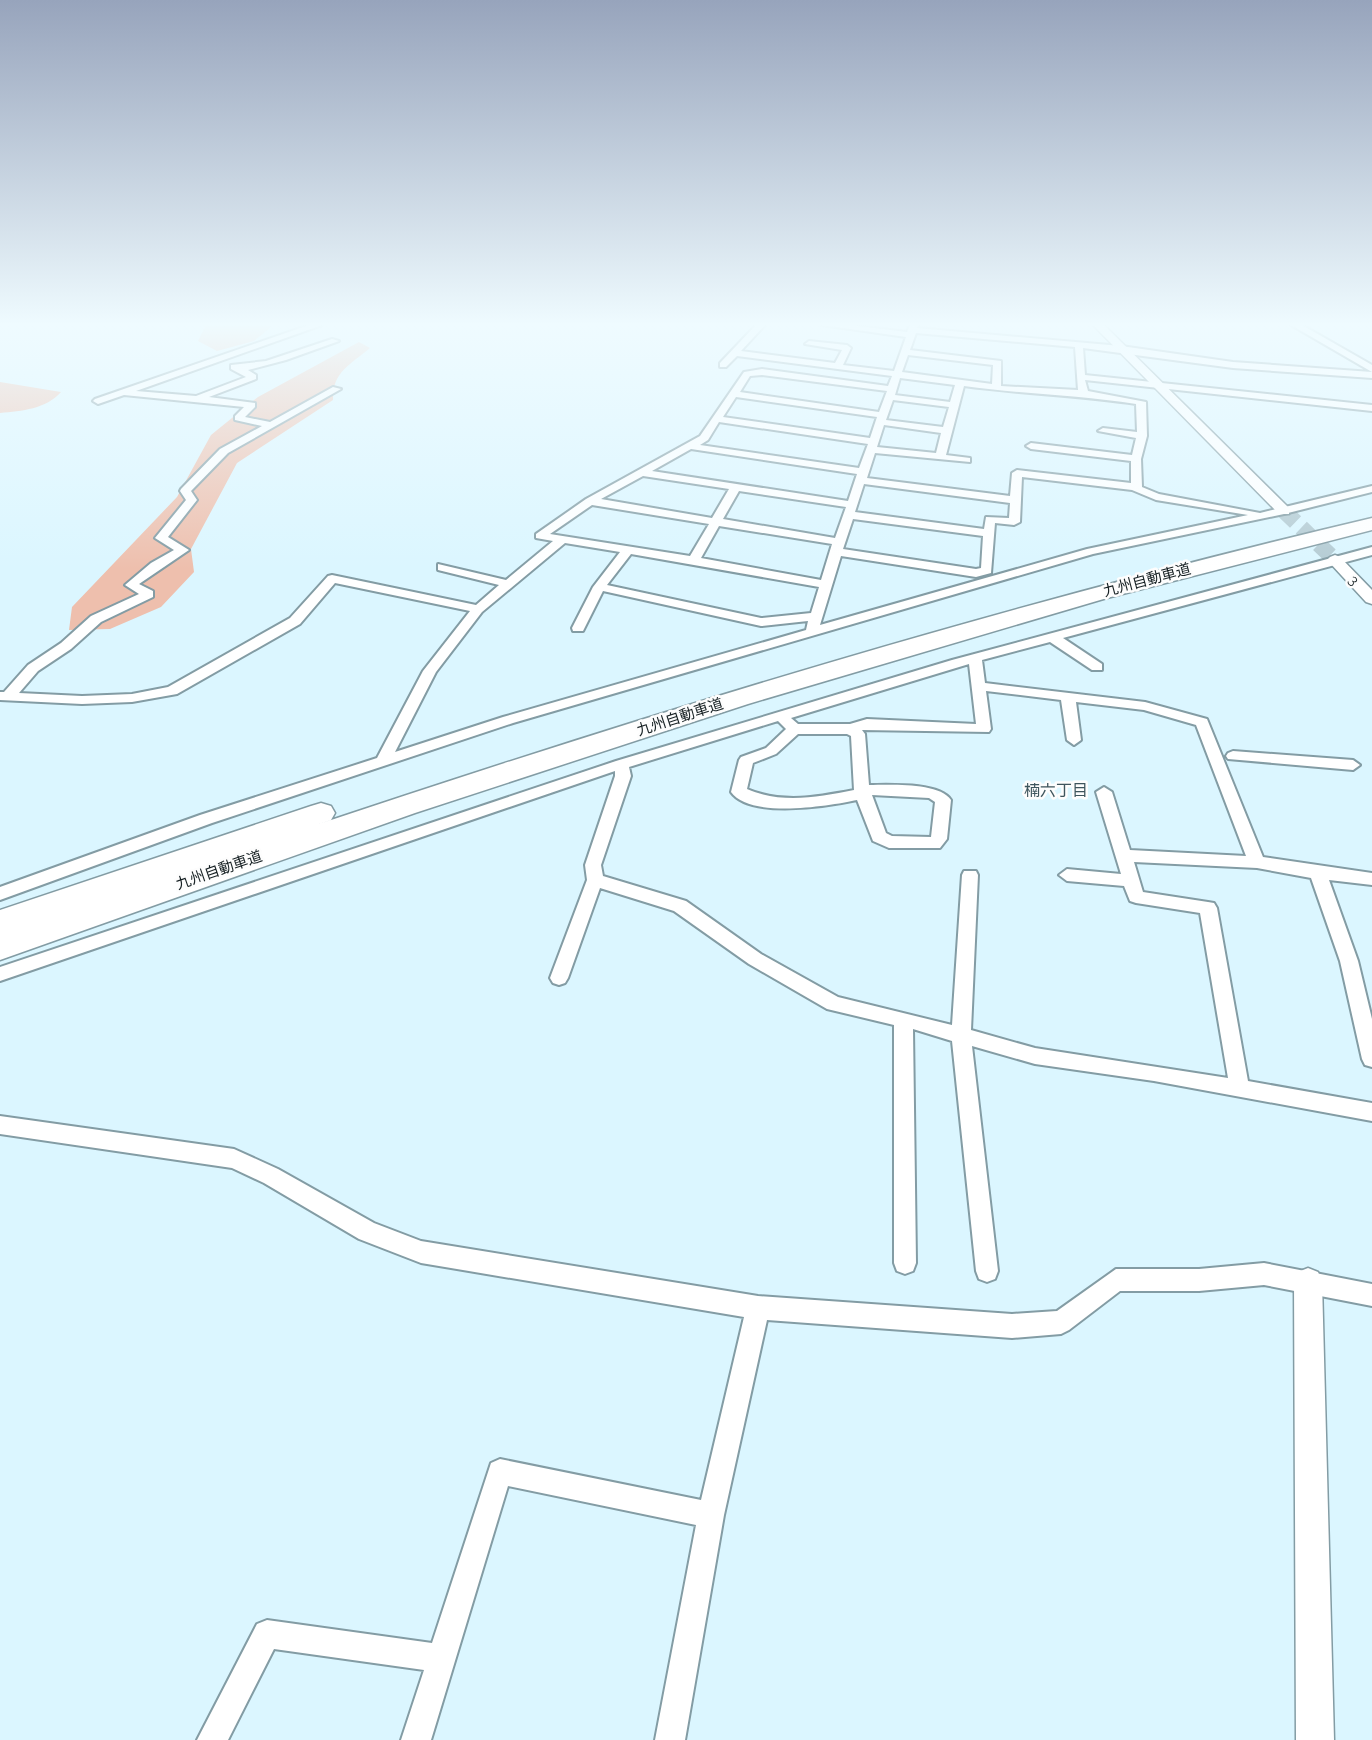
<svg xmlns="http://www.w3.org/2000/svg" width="1372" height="1740" viewBox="0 0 1372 1740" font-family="Raleway,'Noto Sans JP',sans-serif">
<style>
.green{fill:#eebfad}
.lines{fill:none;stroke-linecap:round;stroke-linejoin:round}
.tertiary-tunnel{stroke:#b4cbd3;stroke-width:16;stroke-dasharray:16 8;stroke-linecap:butt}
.minor-casing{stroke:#839ca4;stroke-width:4}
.tertiary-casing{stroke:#839ca4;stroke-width:3}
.motorway-casing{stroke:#839ca4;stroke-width:3}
.minor{fill:#fff;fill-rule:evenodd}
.tertiary{fill:#fff;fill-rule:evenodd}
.motorway{fill:#fff;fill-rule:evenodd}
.labels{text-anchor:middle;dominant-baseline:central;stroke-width:5;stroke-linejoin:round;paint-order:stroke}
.far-street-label{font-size:14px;fill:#162023;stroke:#fdfdfd}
.street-label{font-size:15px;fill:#162023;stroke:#fdfdfd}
.neighbourhood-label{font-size:16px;fill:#3e555d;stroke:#fdfdfd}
</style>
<rect width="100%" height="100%" fill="#dbf6ff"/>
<path class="green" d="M 201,325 L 269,325 L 271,327 L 254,341 L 217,351 L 198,341 L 205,327 Z
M 359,342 L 370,348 C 350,365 332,372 333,400 L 237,463 L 191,549 L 194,572 L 161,607 L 110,629 L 69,630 L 72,607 L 177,497 L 211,435 L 258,397 Z
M 0,382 L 61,392 C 46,409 22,411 0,413 Z"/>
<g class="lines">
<path class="tertiary-tunnel" d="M 1284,511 L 1335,560"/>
<g class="minor-casing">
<path id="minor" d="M 309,325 L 322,325 L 136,391 L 196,396 L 246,377 L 231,369 L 231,365 L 266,361 L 332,339 L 339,341 L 286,360 L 248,370 L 256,375 L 256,379 L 209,397 L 255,403 L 255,407 L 245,417 L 270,422 L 333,387 L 341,389 L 228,453 L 191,491 L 197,500 L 168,537 L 189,550 L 139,584 L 153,591 L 153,597 L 101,622 L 71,649 L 38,671 L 19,693 L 82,696 L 132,694 L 168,687 L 290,618 L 328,576 L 332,575 L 476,605 L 499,585 L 438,570 L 438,564 L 506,580 L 553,541 L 536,538 L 536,534 L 586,499 L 700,436 L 744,372 L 762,369 L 888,386 L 892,376 L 737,356 L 726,367 L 720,367 L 720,363 L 756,325 L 765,325 L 741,351 L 835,363 L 842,350 L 805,344 L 809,341 L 847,345 L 851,348 L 843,365 L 894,371 L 906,337 L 822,325 L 850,325 L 907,332 L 910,325 L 918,325 L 917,328 L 1121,346 L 1233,362 L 1372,372 L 1372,378 L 1233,368 L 1083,348 L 1085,375 L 1372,405 L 1372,411 L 1085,380 L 1088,391 L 1146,402 L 1147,436 L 1141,459 L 1142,487 L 1159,494 L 1260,513 L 1372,486 L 1372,492 L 1284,514 L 1093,554 L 513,723 L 212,823 L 0,900 L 0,887 L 200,815 L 377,758 L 423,671 L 470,611 L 335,583 L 300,624 L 177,694 L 132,702 L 82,704 L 0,700 L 0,692 L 4,692 L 28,665 L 61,643 L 91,616 L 139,594 L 125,585 L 151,563 L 174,550 L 155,538 L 186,500 L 180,491 L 181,489 L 220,449 L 262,426 L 235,420 L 235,416 L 244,407 L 124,395 L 98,404 L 93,401 L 95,399 ZM 916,333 L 1075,347 L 1078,390 L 1001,386 L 1001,361 L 910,350 ZM 908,355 L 993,365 L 992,384 L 902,372 ZM 762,375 L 887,391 L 879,412 L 740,392 L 750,376 ZM 900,378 L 955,385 L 950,402 L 895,395 ZM 964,386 C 1021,394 1079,395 1136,404 L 1137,432 L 1103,428 L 1098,431 L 1136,438 L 1132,455 L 1031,443 L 1026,446 L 1031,449 L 1131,461 L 1131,483 L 1017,470 L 1012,473 L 1010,496 L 867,478 L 875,453 L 970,462 L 970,458 L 946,455 ZM 736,397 L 877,417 L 870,438 L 723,417 ZM 893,400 L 949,407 L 943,427 L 886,420 ZM 719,422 L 868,444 L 859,468 L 700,445 L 708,440 ZM 884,425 L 941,433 L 936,453 L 877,447 ZM 691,449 L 857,474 L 848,501 L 652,471 ZM 643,476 L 729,489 L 712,518 L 601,499 ZM 1022,477 L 1132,490 L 1156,500 L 1248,515 L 1087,549 L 820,625 L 841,556 L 976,577 L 991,573 L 995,523 L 1014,525 L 1020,522 ZM 864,484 L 1010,503 L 1009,518 L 986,517 L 984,529 L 855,512 ZM 739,491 L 846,507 L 835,538 L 723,519 ZM 592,505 L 709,524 L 690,556 L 550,534 ZM 853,519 L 983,536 L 981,568 L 976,569 L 843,549 ZM 719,526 L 832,544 L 821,580 L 701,558 ZM 565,543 L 620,552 L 593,587 L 572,628 L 573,631 L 583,631 L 603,591 L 761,626 L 808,621 L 806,630 L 503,717 L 395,752 L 436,672 L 482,612 ZM 631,554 L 819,587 L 811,613 L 761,618 L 607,585 Z
M 1291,325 L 1302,325 L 1372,365 L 1372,372 Z
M 1372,547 L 1372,555 L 1063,638 L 1102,664 L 1102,670 L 1092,670 L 1050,642 L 982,660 L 985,683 L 1145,702 L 1207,719 L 1263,857 L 1372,873 L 1372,885 L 1329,880 L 1358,961 L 1372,1019 L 1372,1067 L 1365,1065 L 1362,1059 L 1340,961 L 1311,878 L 1257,868 L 1134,862 L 1143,892 L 1208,902 L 1214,903 L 1217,908 L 1248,1081 L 1372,1103 L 1372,1121 L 1154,1081 L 1035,1064 L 972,1046 L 998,1271 L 995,1279 L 987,1282 L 979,1279 L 976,1271 L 952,1041 L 913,1029 L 916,1263 L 913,1271 L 905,1274 L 897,1271 L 894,1263 L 894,1025 L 827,1009 L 749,964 L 674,911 L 600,888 L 568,978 L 565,983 L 559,985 L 553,983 L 550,978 L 587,880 L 585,865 L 615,776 L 615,771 L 0,981 L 0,967 L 616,761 L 952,660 ZM 969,664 L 976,724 L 867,719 L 850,724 L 798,724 L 791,718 ZM 986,691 L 1061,700 L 1067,740 L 1074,745 L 1081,740 L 1076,702 L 1144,710 L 1196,725 L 1246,856 L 1130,850 L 1112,792 L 1104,787 L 1096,792 L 1121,874 L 1067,869 L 1059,875 L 1067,881 L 1124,886 L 1130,901 L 1136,903 L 1200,913 L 1228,1078 L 1035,1048 L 971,1030 L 978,875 L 976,871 L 964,871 L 962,875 L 952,1025 L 838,997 L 761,954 L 686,901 L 603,876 L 601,865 L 631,776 L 629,767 L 778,721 L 786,729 L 766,748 L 741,757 L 739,760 L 731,792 C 750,819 829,806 857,800 L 873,841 L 889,848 L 940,848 L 947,839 L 951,800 C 939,782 889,785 869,785 L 865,734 L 862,730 L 989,732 L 991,729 ZM 798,734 L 847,734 L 851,736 L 854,790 C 818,797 782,804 747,789 L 753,763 L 776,754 ZM 872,795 L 929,798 L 935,802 L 931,837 L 892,836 L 886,833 Z
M 1233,751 L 1353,760 L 1360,765 L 1353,770 L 1228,759 L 1226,756 L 1228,753 Z
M 0,1116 L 234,1149 L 278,1169 L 374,1223 L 421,1241 L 758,1296 L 1012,1314 L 1057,1311 L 1116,1269 L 1199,1269 L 1264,1263 L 1372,1284 L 1372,1306 L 1264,1285 L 1199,1291 L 1120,1291 L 1069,1330 L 1061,1334 L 1012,1338 L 767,1320 L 724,1515 L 685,1740 L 655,1740 L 696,1525 L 508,1486 L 431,1740 L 401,1740 L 424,1670 L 274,1649 L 228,1740 L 197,1740 L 257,1624 L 267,1620 L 432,1643 L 491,1463 L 500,1459 L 701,1500 L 744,1317 L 421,1263 L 359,1239 L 264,1183 L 232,1168 L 0,1134 Z"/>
</g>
<g class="tertiary-casing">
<path id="tertiary" d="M 1093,325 L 1104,325 L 1289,508 L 1289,514 L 1279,514 Z
M 1335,555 L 1340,557 L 1372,590 L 1372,604 L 1366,602 L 1330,563 L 1327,560 L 1330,557 Z
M 1308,1268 L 1318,1272 L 1322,1282 L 1334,1740 L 1296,1740 L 1294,1282 L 1298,1272 Z"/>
</g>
<g class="motorway-casing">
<path id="motorway" d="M 1372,518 L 1372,530 L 1107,598 L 748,704 L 415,813 L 0,960 L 0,934 L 2,933 L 0,934 L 0,910 L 311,806 L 321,803 L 331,806 L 335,813 L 331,820 L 304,829 C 656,711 1011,603 1372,518 Z"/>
</g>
<use href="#minor" class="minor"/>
<use href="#tertiary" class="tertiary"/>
<use href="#motorway" class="motorway"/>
</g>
<linearGradient id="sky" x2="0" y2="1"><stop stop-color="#97a4bc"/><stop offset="0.57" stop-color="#effbff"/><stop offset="1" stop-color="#effbff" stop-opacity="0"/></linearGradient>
<rect width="1372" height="569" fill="url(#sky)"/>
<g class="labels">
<g class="far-street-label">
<text transform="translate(1354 580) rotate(46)">3</text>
</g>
<g class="street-label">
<text transform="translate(1147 580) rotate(-15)">九州自動車道</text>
<text transform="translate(680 717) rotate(-18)">九州自動車道</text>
<text transform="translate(219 870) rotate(-19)">九州自動車道</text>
</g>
<g class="neighbourhood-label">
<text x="1056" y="790">楠六丁目</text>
</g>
</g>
</svg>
